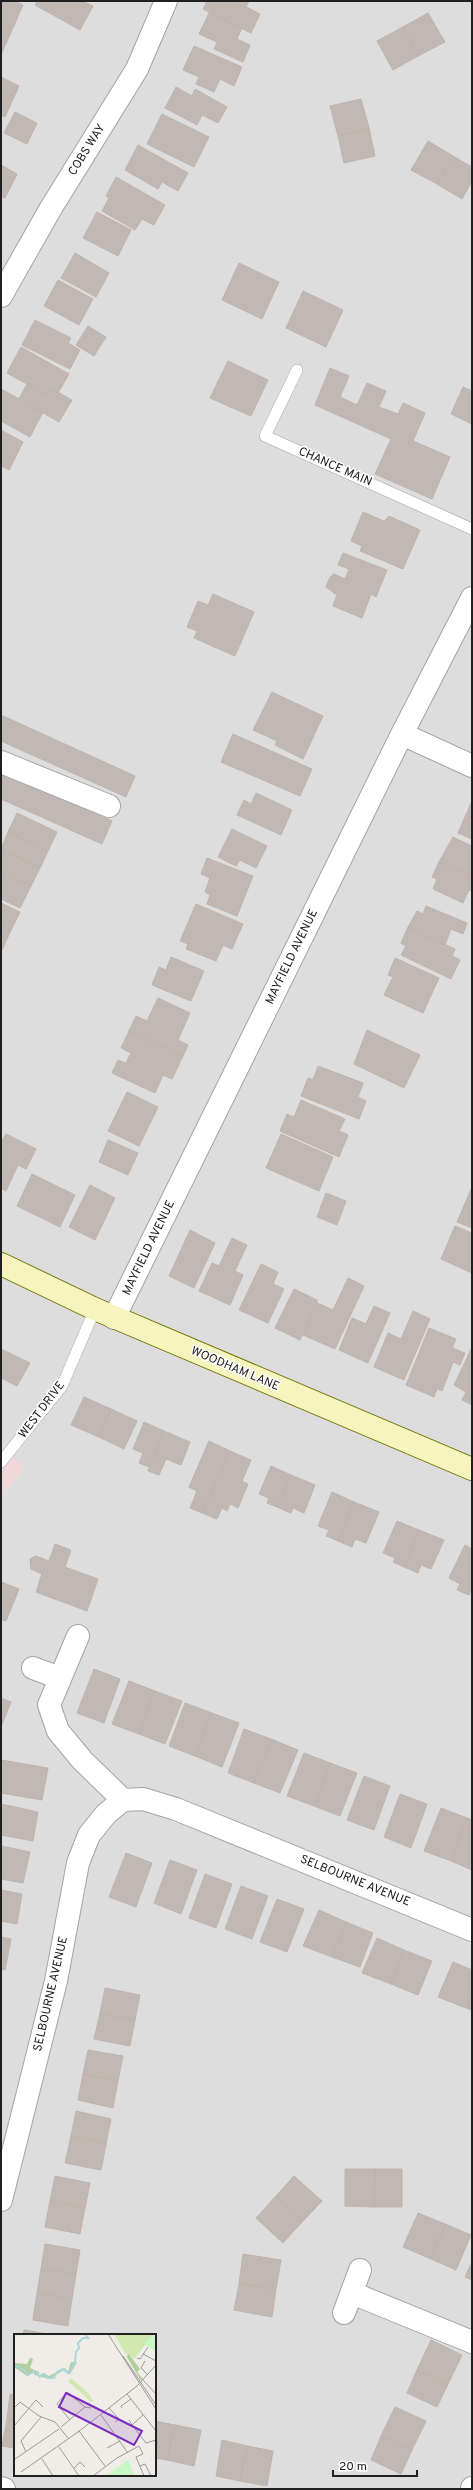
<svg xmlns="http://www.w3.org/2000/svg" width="473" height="2490" viewBox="0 0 473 2490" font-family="Overpass,sans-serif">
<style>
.residential{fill:#dedddd;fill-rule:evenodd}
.commercial{fill:#f0d8d9}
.building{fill:#c1b8b4;stroke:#c1b2aa}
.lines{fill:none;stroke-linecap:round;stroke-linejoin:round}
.service-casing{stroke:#a4a4a4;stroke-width:12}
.minor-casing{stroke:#a4a4a4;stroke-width:24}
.secondary-casing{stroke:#74750a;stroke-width:24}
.service{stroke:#fff;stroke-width:11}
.minor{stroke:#fff;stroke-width:22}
.secondary{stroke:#f7f4be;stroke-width:22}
.labels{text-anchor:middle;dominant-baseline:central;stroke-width:3;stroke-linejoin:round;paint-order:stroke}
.street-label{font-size:12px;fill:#202020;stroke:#fff}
.inset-river{fill:none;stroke:#aad6dc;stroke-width:2}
.inset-road{fill:none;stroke:#9d9a97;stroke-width:1}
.view{fill:#7b2cbf;fill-opacity:0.15;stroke:#7b2cbf;stroke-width:2}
.inset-edge{fill:none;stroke:#202020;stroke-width:2}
</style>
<rect width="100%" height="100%" fill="#f0ece7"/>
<path class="residential" d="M 1,1 L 472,1 L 472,2489 L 1,2489 L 1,1495 L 24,1470 L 1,1443 ZM 15,2335 L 155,2335 L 155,2475 L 15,2475 Z"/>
<path class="commercial" d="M 1,1443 L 24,1470 L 1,1495 Z"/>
<path class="building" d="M 1,1 L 14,1 L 23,5 L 1,55 Z
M 37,1 L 82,1 L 93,6 L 80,30 L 35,5 Z
M 207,1 L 249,1 L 246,7 L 260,14 L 251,33 L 203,9 Z
M 209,13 L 242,28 L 237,39 L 250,45 L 243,62 L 214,49 L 217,42 L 199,34 Z
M 428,13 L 445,42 L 418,56 L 403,27 Z
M 403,27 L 418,56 L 393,70 L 377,41 Z
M 194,46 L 242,67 L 234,86 L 220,79 L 214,92 L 196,84 L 199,77 L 183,70 Z
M 1,77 L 19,86 L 5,117 L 1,115 Z
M 176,87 L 192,96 L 195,89 L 227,107 L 218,123 L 202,115 L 197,125 L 165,108 Z
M 361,99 L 369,128 L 338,136 L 330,106 Z
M 15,112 L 37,123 L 27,144 L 4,133 Z
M 162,114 L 209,137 L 194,167 L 147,144 Z
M 369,128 L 375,156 L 344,163 L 338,136 Z
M 428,141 L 453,156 L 437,184 L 411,170 Z
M 138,145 L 188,173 L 178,191 L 162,182 L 158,189 L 125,170 Z
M 453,156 L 472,167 L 472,181 L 462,199 L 437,184 Z
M 1,165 L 17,174 L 5,198 L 1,196 Z
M 116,177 L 165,205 L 154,225 L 142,219 L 135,230 L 102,211 L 109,198 L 106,196 Z
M 97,212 L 131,230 L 118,256 L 83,238 Z
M 75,253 L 109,273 L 96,297 L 61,278 Z
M 239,263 L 279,282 L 262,319 L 222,300 Z
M 58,280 L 93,299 L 79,325 L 44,306 Z
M 303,291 L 343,310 L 326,347 L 286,328 Z
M 35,320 L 71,338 L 68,343 L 80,350 L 70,369 L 22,345 Z
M 88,326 L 106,337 L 94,356 L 76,345 Z
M 21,347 L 69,374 L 58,393 L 50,388 L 47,395 L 7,373 Z
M 228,361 L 268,380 L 251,416 L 210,398 Z
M 330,368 L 349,376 L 340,397 L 357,405 L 367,383 L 386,391 L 379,407 L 398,414 L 403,403 L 425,413 L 413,441 L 450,457 L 432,499 L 375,474 L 391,439 L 315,405 Z
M 27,384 L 47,395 L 50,388 L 72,400 L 59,422 L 19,399 Z
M 463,387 L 472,391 L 472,424 L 451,414 Z
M 1,389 L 43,412 L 30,437 L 1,421 Z
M 1,430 L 23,442 L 9,470 L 1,466 Z
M 363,512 L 384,521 L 389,516 L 420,530 L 403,569 L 360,551 L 362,546 L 351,541 Z
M 343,553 L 387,570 L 376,597 L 371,594 L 362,618 L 333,606 L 337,595 L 326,587 L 330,577 L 334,574 L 345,579 L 349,569 L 338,565 Z
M 213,594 L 254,612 L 235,656 L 194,638 L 197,631 L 187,627 L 198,601 L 208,605 Z
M 272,692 L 323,716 L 303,759 L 275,745 L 277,741 L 253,730 Z
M 1,715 L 135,776 L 126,797 L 1,741 Z
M 233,734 L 312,769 L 300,796 L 221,762 Z
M 2,773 L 112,821 L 102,844 L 1,799 Z
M 256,793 L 292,810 L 281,835 L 237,815 L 244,800 L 251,804 Z
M 472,801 L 472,839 L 458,833 Z
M 17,813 L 57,832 L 48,851 L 8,832 Z
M 232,829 L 267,846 L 256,868 L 240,860 L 236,866 L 218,857 Z
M 8,832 L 48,851 L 40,868 L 1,849 Z
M 453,837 L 472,846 L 472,877 L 439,862 Z
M 1,849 L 40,868 L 31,886 L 1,872 Z
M 207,858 L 253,876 L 237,916 L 207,904 L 210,895 L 205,892 L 210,878 L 201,874 Z
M 439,862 L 472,877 L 472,891 L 469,890 L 463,903 L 433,889 L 437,879 L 432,877 Z
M 1,872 L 31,886 L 20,908 L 1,899 Z
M 1,903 L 20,912 L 11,930 L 1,926 Z
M 196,904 L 243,924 L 232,949 L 223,945 L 216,961 L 186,949 L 188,944 L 180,941 Z
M 426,906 L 467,923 L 463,934 L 451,929 L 445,945 L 408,927 L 417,911 L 423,914 Z
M 1,926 L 11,930 L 2,950 L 1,950 Z
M 408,927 L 455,949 L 452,956 L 460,960 L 451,979 L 401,955 L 406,946 L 401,943 Z
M 171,957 L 204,971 L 191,1001 L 152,985 L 159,967 L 166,970 Z
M 395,958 L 439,978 L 423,1013 L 384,995 L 393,977 L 388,975 Z
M 158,998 L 190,1013 L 178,1040 L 188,1045 L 183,1056 L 129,1031 L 136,1016 L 147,1021 Z
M 367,1030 L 420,1055 L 404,1088 L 354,1064 Z
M 129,1031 L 183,1056 L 172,1079 L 163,1075 L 155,1093 L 112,1073 L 118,1060 L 126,1063 L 131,1053 L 121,1048 Z
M 318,1066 L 363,1083 L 358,1097 L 366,1101 L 359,1119 L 301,1096 L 308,1078 L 313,1080 Z
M 127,1092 L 158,1107 L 139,1146 L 108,1131 Z
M 301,1100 L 345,1119 L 339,1131 L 348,1135 L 339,1157 L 280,1131 L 287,1114 L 294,1117 Z
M 6,1134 L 36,1149 L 26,1169 L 18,1165 L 6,1191 L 1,1188 L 1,1143 Z
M 281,1134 L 333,1157 L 319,1191 L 266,1168 Z
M 108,1140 L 138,1153 L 128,1175 L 99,1162 Z
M 32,1174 L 75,1195 L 60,1227 L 17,1206 Z
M 90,1185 L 115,1198 L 95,1240 L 69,1227 Z
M 472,1187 L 472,1228 L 457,1222 Z
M 326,1193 L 346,1201 L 337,1225 L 317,1217 Z
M 455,1226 L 472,1233 L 472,1273 L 441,1259 Z
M 190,1230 L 215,1243 L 194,1288 L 169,1276 Z
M 232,1238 L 247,1245 L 235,1271 L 243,1275 L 230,1305 L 199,1291 L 212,1263 L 219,1266 Z
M 261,1264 L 278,1272 L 273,1284 L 284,1289 L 268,1323 L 239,1310 Z
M 348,1278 L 364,1286 L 335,1349 L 303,1335 L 317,1303 L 333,1310 Z
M 294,1289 L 317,1300 L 317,1303 L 300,1340 L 275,1328 Z
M 374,1306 L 390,1313 L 368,1363 L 339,1350 L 352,1318 L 366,1324 Z
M 413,1311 L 430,1319 L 404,1380 L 374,1367 L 388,1333 L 401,1339 Z
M 429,1328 L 456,1339 L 452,1348 L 465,1353 L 460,1365 L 453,1362 L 442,1391 L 437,1389 L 434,1397 L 406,1385 Z
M 472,1347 L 472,1405 L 462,1400 L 466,1392 L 454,1385 Z
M 1,1349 L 30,1363 L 17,1386 L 1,1378 Z
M 84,1397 L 111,1409 L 99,1437 L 71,1425 Z
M 111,1409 L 137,1421 L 124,1449 L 99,1437 Z
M 144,1422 L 164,1431 L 149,1467 L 139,1463 L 143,1453 L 133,1449 Z
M 164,1431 L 190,1442 L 181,1465 L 166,1459 L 159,1475 L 148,1471 Z
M 209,1441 L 230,1451 L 202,1513 L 190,1508 L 197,1491 L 189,1487 Z
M 230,1451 L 251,1460 L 242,1481 L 248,1484 L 238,1508 L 230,1504 L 227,1511 L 222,1508 L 217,1519 L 202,1513 Z
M 271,1466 L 291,1475 L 277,1507 L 267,1503 L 269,1498 L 259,1494 Z
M 291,1475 L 315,1485 L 304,1513 L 293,1508 L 291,1513 L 277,1507 Z
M 332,1492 L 354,1502 L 338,1541 L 326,1536 L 329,1530 L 318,1526 Z
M 354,1502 L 379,1512 L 366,1543 L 355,1539 L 352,1547 L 338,1541 Z
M 397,1521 L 419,1530 L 404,1567 L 393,1562 L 395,1558 L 383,1553 Z
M 419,1530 L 444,1540 L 431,1569 L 421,1565 L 418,1573 L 404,1567 Z
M 55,1544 L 71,1550 L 65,1567 L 98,1579 L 87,1611 L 36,1592 L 42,1574 L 31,1569 L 30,1559 L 36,1556 L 49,1561 Z
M 465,1545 L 472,1549 L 472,1588 L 469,1595 L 457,1590 L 460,1584 L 449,1578 Z
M 1,1582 L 19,1589 L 6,1621 L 1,1620 Z
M 94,1669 L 120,1679 L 104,1723 L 77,1713 Z
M 129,1681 L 155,1691 L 139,1734 L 112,1724 Z
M 155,1691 L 182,1701 L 165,1744 L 139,1734 Z
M 1,1698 L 11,1702 L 1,1727 Z
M 185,1703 L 212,1713 L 195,1756 L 169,1746 Z
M 212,1713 L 239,1723 L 222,1767 L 195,1756 Z
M 244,1729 L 271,1739 L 254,1783 L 228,1773 Z
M 271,1739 L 298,1750 L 280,1793 L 254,1783 Z
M 304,1753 L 330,1763 L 314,1806 L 287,1796 Z
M 1,1760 L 48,1768 L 42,1800 L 1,1793 Z
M 330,1763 L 357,1773 L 340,1816 L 314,1806 Z
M 364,1776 L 390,1786 L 374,1830 L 347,1820 Z
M 400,1794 L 427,1804 L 411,1848 L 384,1837 Z
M 1,1804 L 38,1812 L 33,1841 L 1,1835 Z
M 441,1808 L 467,1818 L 451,1861 L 424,1851 Z
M 467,1818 L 472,1820 L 472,1870 L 451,1861 Z
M 1,1846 L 30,1852 L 23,1883 L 1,1879 Z
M 126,1853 L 152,1863 L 136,1907 L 109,1897 Z
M 170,1860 L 197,1870 L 181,1914 L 154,1903 Z
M 205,1874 L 232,1884 L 216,1928 L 189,1918 Z
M 241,1886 L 268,1896 L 252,1939 L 225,1929 Z
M 1,1890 L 22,1894 L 17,1924 L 1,1921 Z
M 277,1899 L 304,1909 L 287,1952 L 260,1942 Z
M 319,1910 L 346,1922 L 332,1957 L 303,1946 Z
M 346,1922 L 373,1933 L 360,1967 L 332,1957 Z
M 1,1937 L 11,1939 L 5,1970 L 1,1969 Z
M 377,1938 L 404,1950 L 391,1984 L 362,1973 Z
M 404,1950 L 432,1961 L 418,1995 L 391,1984 Z
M 453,1962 L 472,1970 L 472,1993 L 466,2008 L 438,1997 Z
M 105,1988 L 140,1995 L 135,2020 L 100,2013 Z
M 472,1993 L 472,2010 L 466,2008 Z
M 100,2013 L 135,2020 L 130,2046 L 94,2039 Z
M 88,2050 L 123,2056 L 118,2081 L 83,2074 Z
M 83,2074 L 118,2081 L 113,2108 L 78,2100 Z
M 76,2111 L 111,2119 L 106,2144 L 71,2136 Z
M 71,2136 L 106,2144 L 101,2170 L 65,2163 Z
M 345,2169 L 375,2169 L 374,2207 L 345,2206 Z
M 375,2169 L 402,2169 L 402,2207 L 374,2207 Z
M 55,2176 L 90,2183 L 85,2208 L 50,2201 Z
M 294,2176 L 322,2201 L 303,2221 L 276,2196 Z
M 276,2196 L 303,2221 L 283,2243 L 256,2218 Z
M 50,2201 L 85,2208 L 80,2234 L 45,2227 Z
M 418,2213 L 445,2224 L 431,2259 L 403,2247 Z
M 445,2224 L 471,2235 L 456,2270 L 431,2259 Z
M 45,2244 L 80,2250 L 76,2274 L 41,2269 Z
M 243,2254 L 281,2260 L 276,2289 L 239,2284 Z
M 472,2262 L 472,2280 L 465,2277 Z
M 41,2269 L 76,2274 L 72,2299 L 37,2293 Z
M 239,2284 L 276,2289 L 272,2317 L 234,2310 Z
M 37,2293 L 72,2299 L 68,2326 L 33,2320 Z
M 24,2330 L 54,2335 L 23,2335 Z
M 431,2340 L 462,2355 L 448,2384 L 417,2370 Z
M 417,2370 L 448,2384 L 437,2407 L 407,2393 Z
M 10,2394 L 15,2395 L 15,2421 L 7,2419 Z
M 395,2407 L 426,2421 L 412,2450 L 381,2436 Z
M 7,2419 L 15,2421 L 15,2448 L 2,2446 Z
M 155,2421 L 175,2425 L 167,2460 L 155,2458 Z
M 175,2425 L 201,2430 L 194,2466 L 167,2460 Z
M 381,2436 L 412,2450 L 401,2474 L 371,2460 Z
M 222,2440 L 247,2446 L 240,2481 L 216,2476 Z
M 247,2446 L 273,2451 L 267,2486 L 240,2481 Z"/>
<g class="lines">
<g class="service-casing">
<path id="service" d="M 297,370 L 265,436 L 472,529
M 1,1462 L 62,1386 L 95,1309"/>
</g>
<g class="minor-casing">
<path id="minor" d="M 1,296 L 51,208 L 137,69 L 166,1
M 402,734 L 472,766
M 1,762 L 109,806
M 114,1318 L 402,734 L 472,598
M 78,1636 L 49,1705 L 58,1731 L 82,1760 L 123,1800
M 33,1668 L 60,1678
M 1,2200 L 56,1981 L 78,1863 L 89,1835 L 106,1814 L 123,1800 L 143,1799 L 176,1809 L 472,1930
M 352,2293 L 472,2342
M 344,2313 L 360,2270
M 1,2488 L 4,2489
M 472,2489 L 472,2488"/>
</g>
<g class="secondary-casing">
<path id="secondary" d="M 1,1264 L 95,1309 L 472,1469"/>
</g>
<use href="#service" class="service"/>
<use href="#minor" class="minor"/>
<use href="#secondary" class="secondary"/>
</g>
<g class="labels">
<g class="street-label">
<text transform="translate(87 150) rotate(-58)">COBS WAY</text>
<text transform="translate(335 467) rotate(24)">CHANCE MAIN</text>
<text transform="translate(292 957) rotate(-64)">MAYFIELD AVENUE</text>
<text transform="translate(149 1248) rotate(-64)">MAYFIELD AVENUE</text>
<text transform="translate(235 1369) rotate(23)">WOODHAM LANE</text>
<text transform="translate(42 1410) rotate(-53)">WEST DRIVE</text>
<text transform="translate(355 1881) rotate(22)">SELBOURNE AVENUE</text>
<text transform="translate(51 1994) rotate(-77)">SELBOURNE AVENUE</text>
</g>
</g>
<g transform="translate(14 2334)">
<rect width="142" height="142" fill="#f0ece7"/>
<path d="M 100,0 L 140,0 L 120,25 L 114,19 L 112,21 ZM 57,44 L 75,60 L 79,67 L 77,68 L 54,47 Z" fill="#d1e8b0"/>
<path d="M 114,19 L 126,35 L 123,38 L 129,45 L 127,47 L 113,23 ZM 16,24 L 19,25 L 16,34 L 25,38 L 25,41 L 30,39 L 35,42 L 51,34 L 54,38 L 57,28 L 63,28 L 56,40 L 50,36 L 35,45 L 21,41 L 19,38 L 13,42 L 0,33 L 0,29 L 13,30 Z" fill="#b1ce9e"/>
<path d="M 140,0 L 142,15 L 140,17 L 130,10 ZM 114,126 L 121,142 L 92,142 Z" fill="#c8f7c7"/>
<path class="inset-river" d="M 0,31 L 10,36 L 14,41 L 21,37 L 26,43 L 30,40 L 34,44 L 40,44 L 43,38 L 49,35 L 54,39 L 61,29 L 62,18 L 65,14 L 64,9 L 69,4 L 74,4 L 71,0"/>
<path class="inset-road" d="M 94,0 L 142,75M 129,20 L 142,27M 109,22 L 142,71M 123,24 L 126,25 L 134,13M 131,27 L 127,34 L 134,41M 129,46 L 142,60M 113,60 L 142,97M 0,74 L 6,68 L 25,82 L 41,88 L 54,104M 95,74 L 105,85 L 101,88M 108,74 L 107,72 L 117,65M 87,81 L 114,119M 56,86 L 43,70 L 53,58 L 71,73 L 77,74M 115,86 L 118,91 L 129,81M 118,91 L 132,109 L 142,106M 0,92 L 22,66 L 29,73M 47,93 L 71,73M 65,97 L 91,132M 45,113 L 65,142M 93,114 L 106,107M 12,118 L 7,107 L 27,83M 1,125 L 45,95M 28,125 L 39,142M 126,132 L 131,130 L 137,142M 60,134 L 66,128 L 71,133M 7,138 L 64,98 L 123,52 L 142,31M 79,142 L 103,124 L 125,112 L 129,120 L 122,123 L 130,142"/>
<path class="view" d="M 52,59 L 128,97 L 120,111 L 45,73 Z"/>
<rect width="142" height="142" class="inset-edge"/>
</g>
<rect width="473" height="2490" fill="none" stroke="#202020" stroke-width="4"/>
<path d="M333 2470v6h84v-6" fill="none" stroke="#202020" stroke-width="2"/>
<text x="339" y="2470" font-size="12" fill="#202020" stroke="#ffffff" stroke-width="3" paint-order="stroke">20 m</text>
</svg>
